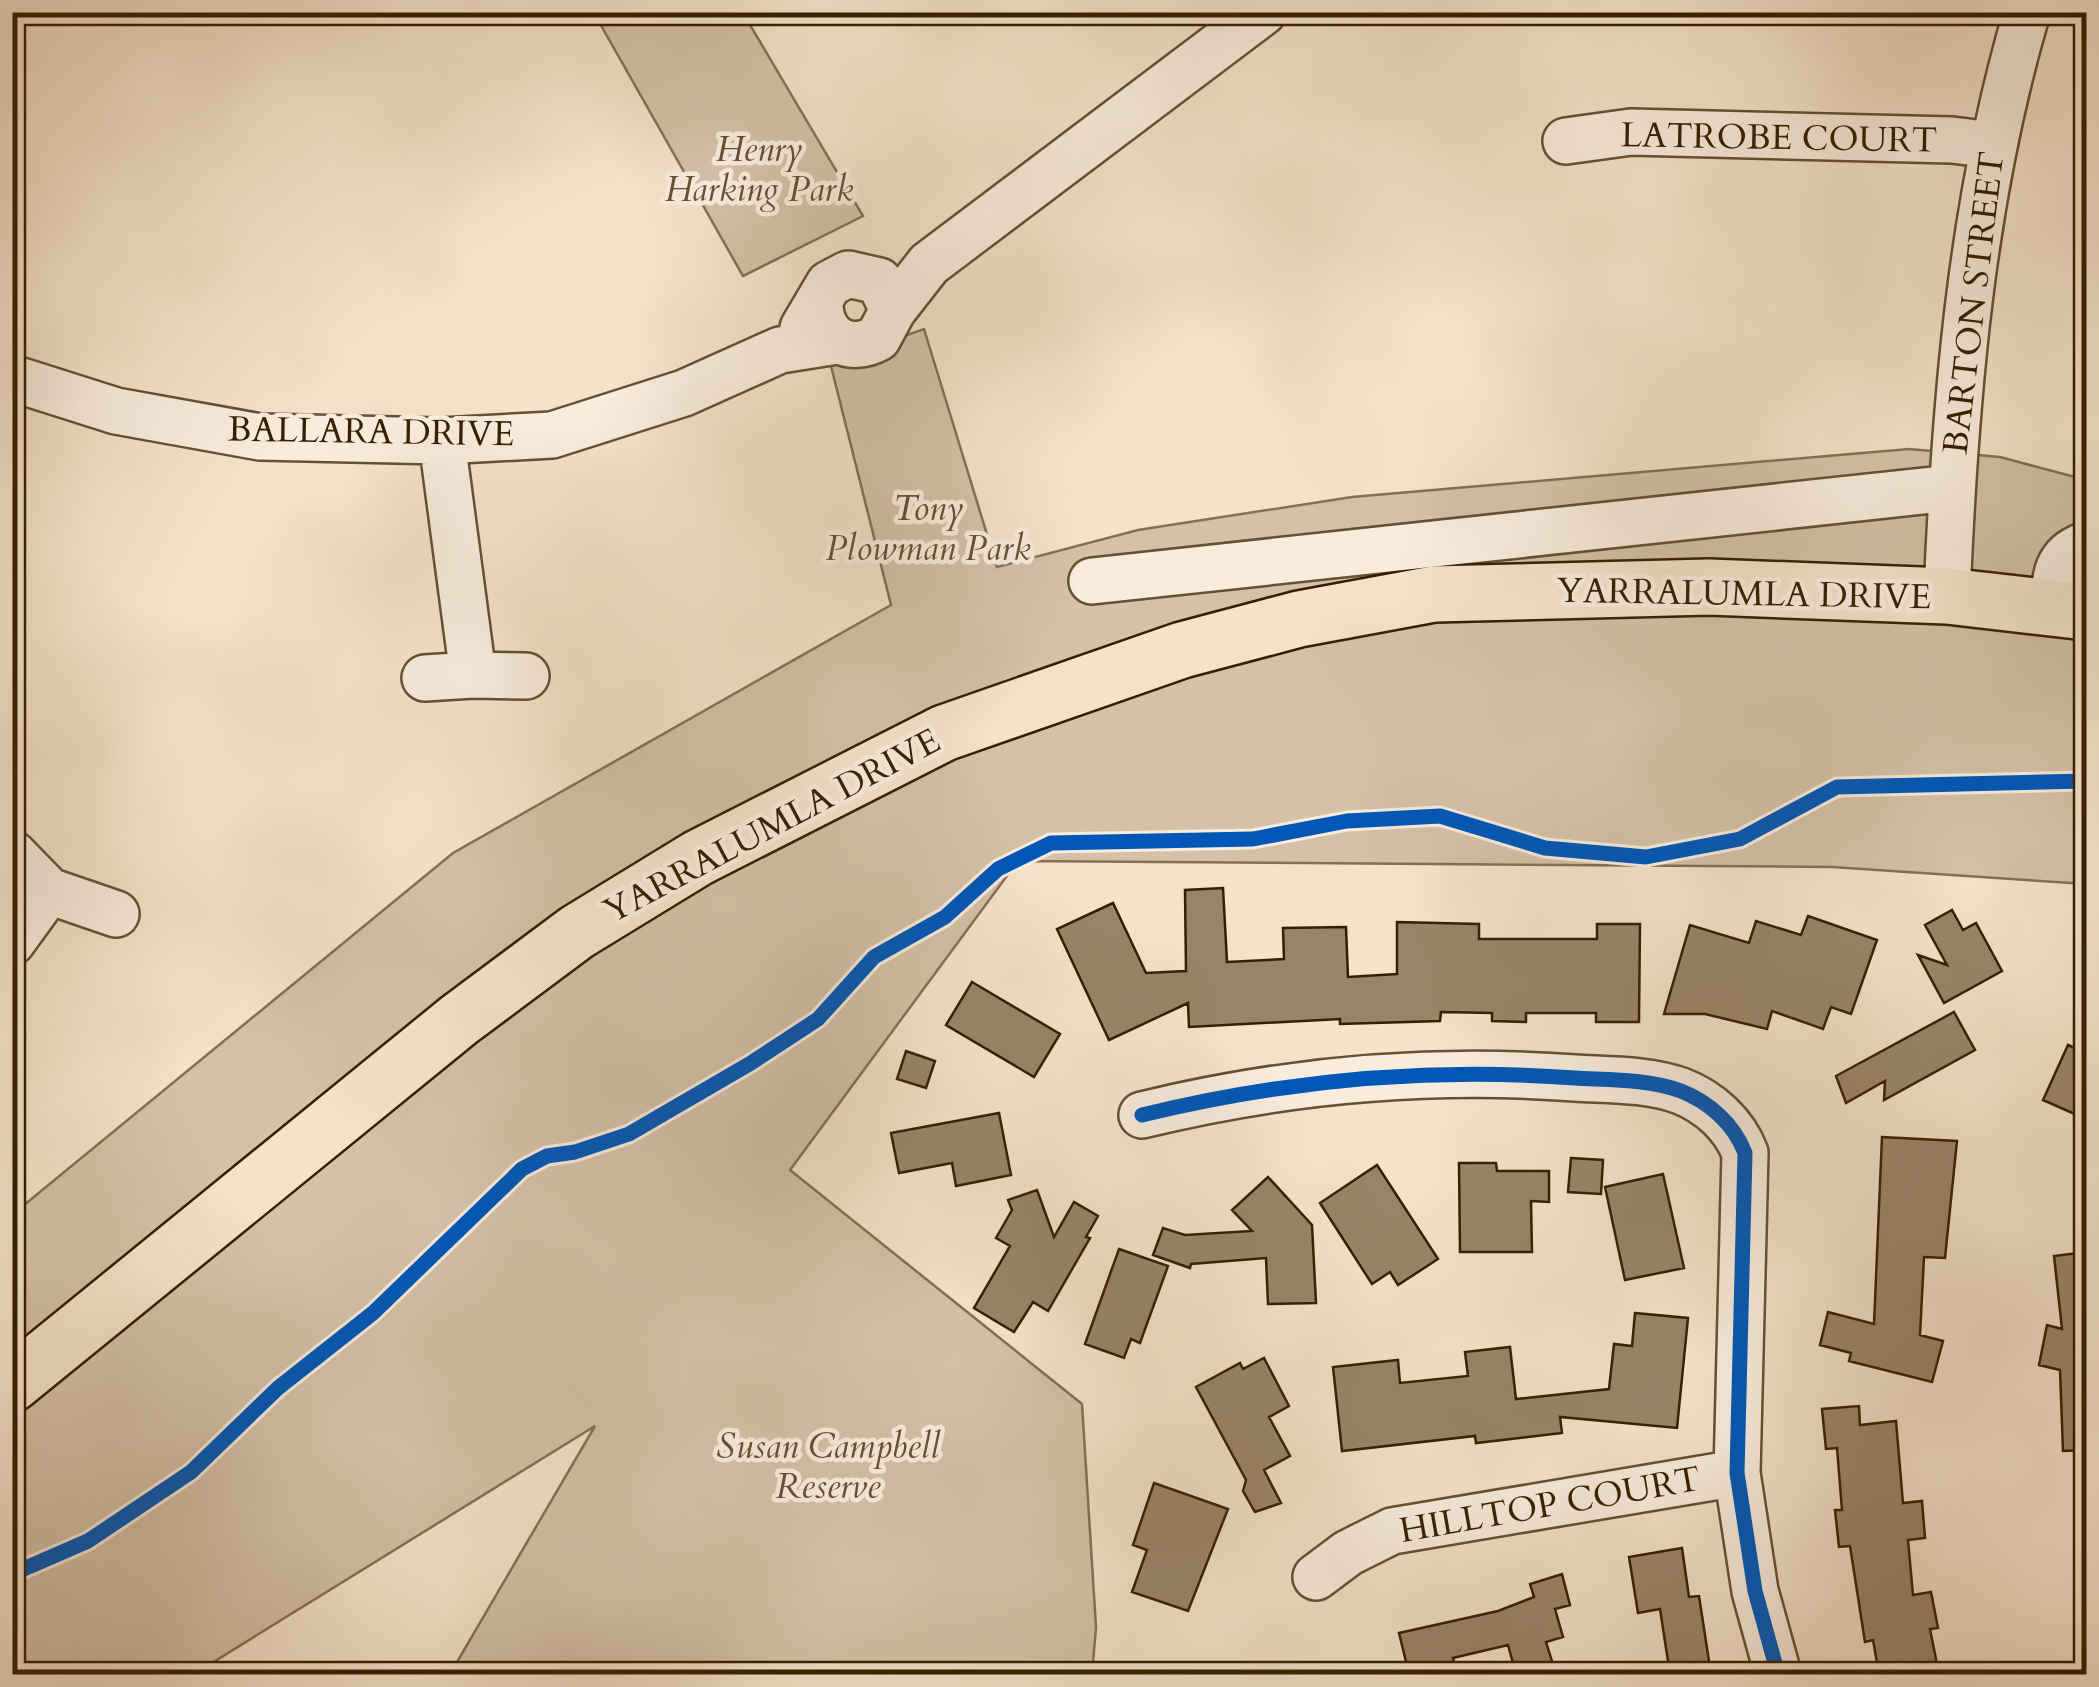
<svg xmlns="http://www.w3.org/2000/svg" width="2099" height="1687" viewBox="0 0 2099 1687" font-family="Cardo,serif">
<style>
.green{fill:#d4c1a8;stroke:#857054;stroke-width:2.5}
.building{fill:#998469;stroke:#361f00;stroke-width:2.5}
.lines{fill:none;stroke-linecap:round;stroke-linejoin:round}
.minor-casing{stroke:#665032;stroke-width:50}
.major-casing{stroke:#361f00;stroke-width:60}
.minor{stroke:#f8ecdd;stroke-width:45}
.major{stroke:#f4e2ca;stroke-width:55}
.cycleway-casing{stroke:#f8ecdd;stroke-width:21}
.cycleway{stroke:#0057b8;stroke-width:15}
.labels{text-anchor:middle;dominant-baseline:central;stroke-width:9;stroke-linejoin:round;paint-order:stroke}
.street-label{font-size:35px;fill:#361f00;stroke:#f8ecdd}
.park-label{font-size:35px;font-style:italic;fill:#655032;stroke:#f8ecdd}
</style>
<rect width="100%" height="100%" fill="#f4e2ca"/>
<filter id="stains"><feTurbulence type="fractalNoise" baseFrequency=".002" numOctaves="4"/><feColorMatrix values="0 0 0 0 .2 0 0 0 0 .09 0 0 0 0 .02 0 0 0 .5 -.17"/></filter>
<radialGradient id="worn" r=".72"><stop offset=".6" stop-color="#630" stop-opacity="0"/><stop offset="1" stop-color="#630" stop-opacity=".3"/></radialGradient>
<path class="green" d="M 594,13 L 743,13 L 863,216 L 743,276 Z
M 924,329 L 997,567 L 1138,530 L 1352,497 L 1909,449 L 2000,457 L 2086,480 L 2086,884 L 1832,867 L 1018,861 L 790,1170 L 1082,1404 L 1096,1627 L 1092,1674 L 450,1674 L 595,1426 L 194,1674 L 13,1674 L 13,1214 L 453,853 L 891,605 L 830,362 Z"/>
<path class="building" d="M 1223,888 L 1227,962 L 1284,959 L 1283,928 L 1346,927 L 1348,977 L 1397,974 L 1397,922 L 1479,924 L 1479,939 L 1597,939 L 1597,924 L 1640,924 L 1639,1022 L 1596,1022 L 1596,1013 L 1526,1013 L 1526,1022 L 1492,1021 L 1492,1013 L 1441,1012 L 1440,1021 L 1340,1024 L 1340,1019 L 1189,1027 L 1188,1003 L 1109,1040 L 1057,929 L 1113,903 L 1146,973 L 1186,971 L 1185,890 Z
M 1952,910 L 1963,930 L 1976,923 L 2002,971 L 1944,1003 L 1918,955 L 1947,965 L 1925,925 Z
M 1808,916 L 1877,940 L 1851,1014 L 1831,1007 L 1823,1029 L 1772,1011 L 1767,1029 L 1705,1014 L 1664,1014 L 1690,925 L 1749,943 L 1756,921 L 1801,935 Z
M 972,982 L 1060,1034 L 1034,1077 L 946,1025 Z
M 1954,1012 L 1975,1050 L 1884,1100 L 1885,1081 L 1846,1103 L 1836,1076 Z
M 2068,1045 L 2086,1053 L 2086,1119 L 2043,1100 Z
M 906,1051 L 935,1061 L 926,1088 L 897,1079 Z
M 999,1113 L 1011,1175 L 956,1186 L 952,1163 L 899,1173 L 891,1133 Z
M 1882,1137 L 1957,1141 L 1945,1258 L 1924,1257 L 1920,1335 L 1943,1341 L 1932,1382 L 1849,1361 L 1851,1353 L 1820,1345 L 1828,1312 L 1874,1324 Z
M 1571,1158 L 1603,1160 L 1601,1194 L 1568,1192 Z
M 1459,1163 L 1496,1163 L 1497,1171 L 1549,1171 L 1549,1202 L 1531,1201 L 1532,1252 L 1460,1252 Z
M 1377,1165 L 1438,1259 L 1398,1285 L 1390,1272 L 1372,1284 L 1320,1203 Z
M 1663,1174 L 1684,1268 L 1625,1280 L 1605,1187 Z
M 1268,1177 L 1312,1225 L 1316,1303 L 1268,1304 L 1266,1258 L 1191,1264 L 1190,1268 L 1153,1255 L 1163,1228 L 1185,1235 L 1252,1231 L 1232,1210 Z
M 1037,1190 L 1054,1237 L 1074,1202 L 1098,1216 L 1086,1237 L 1090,1238 L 1048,1311 L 1033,1302 L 1014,1332 L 974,1308 L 1010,1246 L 996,1238 L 1012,1210 L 1008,1200 Z
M 1119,1249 L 1168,1266 L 1140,1343 L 1131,1339 L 1124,1358 L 1085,1344 Z
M 2086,1252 L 2086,1450 L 2063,1451 L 2060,1370 L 2039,1365 L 2047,1325 L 2062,1329 L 2054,1256 Z
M 1635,1313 L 1688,1318 L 1677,1428 L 1560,1417 L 1562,1433 L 1476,1443 L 1475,1436 L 1342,1451 L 1333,1367 L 1398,1360 L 1400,1383 L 1468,1376 L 1465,1352 L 1510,1347 L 1516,1399 L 1609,1389 L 1614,1344 L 1632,1346 Z
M 1264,1358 L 1289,1406 L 1269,1417 L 1290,1456 L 1264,1470 L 1281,1503 L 1255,1512 L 1243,1491 L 1246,1480 L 1196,1387 L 1240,1363 L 1243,1369 Z
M 1859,1406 L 1860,1425 L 1896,1421 L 1903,1503 L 1922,1501 L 1925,1538 L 1908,1540 L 1913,1595 L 1931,1592 L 1938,1628 L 1930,1629 L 1939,1674 L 1879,1674 L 1873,1640 L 1865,1642 L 1850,1546 L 1839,1547 L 1835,1510 L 1842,1510 L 1837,1448 L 1826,1449 L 1822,1409 Z
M 1154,1483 L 1228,1509 L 1188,1611 L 1132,1592 L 1147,1550 L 1133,1545 Z
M 1682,1548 L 1689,1597 L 1699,1596 L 1711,1674 L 1670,1674 L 1660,1609 L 1638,1613 L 1629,1557 Z
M 1562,1574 L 1570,1605 L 1555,1609 L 1563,1637 L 1546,1642 L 1556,1674 L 1516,1674 L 1508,1645 L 1453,1658 L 1457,1674 L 1409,1674 L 1399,1633 L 1498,1611 L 1534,1597 L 1530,1584 Z"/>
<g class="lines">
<g class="minor-casing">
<path id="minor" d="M 1566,141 L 1631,132 L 1952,140 L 1992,145
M 820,306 C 822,339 849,354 878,338 L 893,310 L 929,264 L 1263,12
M 803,328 L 829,284 L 848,274 L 879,281 L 893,310
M 12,378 L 116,411 L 260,437 L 442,441 L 552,435 L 684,393 L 780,350 L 837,341
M 442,441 L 473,675 L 526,676
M 1092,581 L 1951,488
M 1947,596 C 1955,401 1971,201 2027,12
M 2054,609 C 2055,579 2054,556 2086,545
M 425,678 L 473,675
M 13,854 L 49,891 L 116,914
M 12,942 L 49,891
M 1142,1115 C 1285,1080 1428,1067 1575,1078 C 1610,1080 1648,1079 1681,1091 C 1709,1102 1734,1124 1745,1153 L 1737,1473 L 1755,1591 L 1778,1674
M 1316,1577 L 1348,1553 L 1392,1531 L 1737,1473"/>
</g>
<g class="major-casing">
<path id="major" d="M 12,1384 L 459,1020 L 577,932 L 698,858 L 944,733 L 1182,650 L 1299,619 L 1434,594 L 1709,587 L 1947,596 L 2086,612"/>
</g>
<use href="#minor" class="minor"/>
<use href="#major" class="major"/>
<g class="cycleway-casing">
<path id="cycleway" d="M 1142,1115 C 1285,1080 1428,1067 1575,1078 C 1610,1080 1648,1079 1681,1091 C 1709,1102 1734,1124 1745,1153 L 1737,1473 L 1755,1591 L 1778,1674
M 12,1574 L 88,1541 L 191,1472 L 278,1388 L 373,1313 L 522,1169 L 547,1156 L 575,1152 L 629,1134 L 751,1063 L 818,1019 L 874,957 L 945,917 L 998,869 L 1051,843 L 1253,839 L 1347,821 L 1440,816 L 1545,848 L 1646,857 L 1740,839 L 1837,787 L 2086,781"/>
</g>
<use href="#cycleway" class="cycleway"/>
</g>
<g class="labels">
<g class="street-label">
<text transform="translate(1779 138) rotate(1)">LATROBE COURT</text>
<text transform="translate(1974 303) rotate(-83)">BARTON STREET</text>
<text transform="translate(371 432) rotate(1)">BALLARA DRIVE</text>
<text transform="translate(1744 594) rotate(1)">YARRALUMLA DRIVE</text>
<text transform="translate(772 826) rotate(-28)">YARRALUMLA DRIVE</text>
<text transform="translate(1550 1505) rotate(-10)">HILLTOP COURT</text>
</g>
<g class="park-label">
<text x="759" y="150">Henry<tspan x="759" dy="40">Harking Park</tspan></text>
<text x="928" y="509">Tony<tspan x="928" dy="40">Plowman Park</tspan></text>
<text x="828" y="1447">Susan Campbell<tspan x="828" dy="40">Reserve</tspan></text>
</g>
</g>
<rect width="2099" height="1687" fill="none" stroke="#f4e2ca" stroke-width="50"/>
<rect x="15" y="15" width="2069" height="1657" fill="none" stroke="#361f00" stroke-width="5"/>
<rect x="25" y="25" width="2049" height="1637" fill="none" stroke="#361f00" stroke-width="2.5"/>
<rect width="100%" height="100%" filter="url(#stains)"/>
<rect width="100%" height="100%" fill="url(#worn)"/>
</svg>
